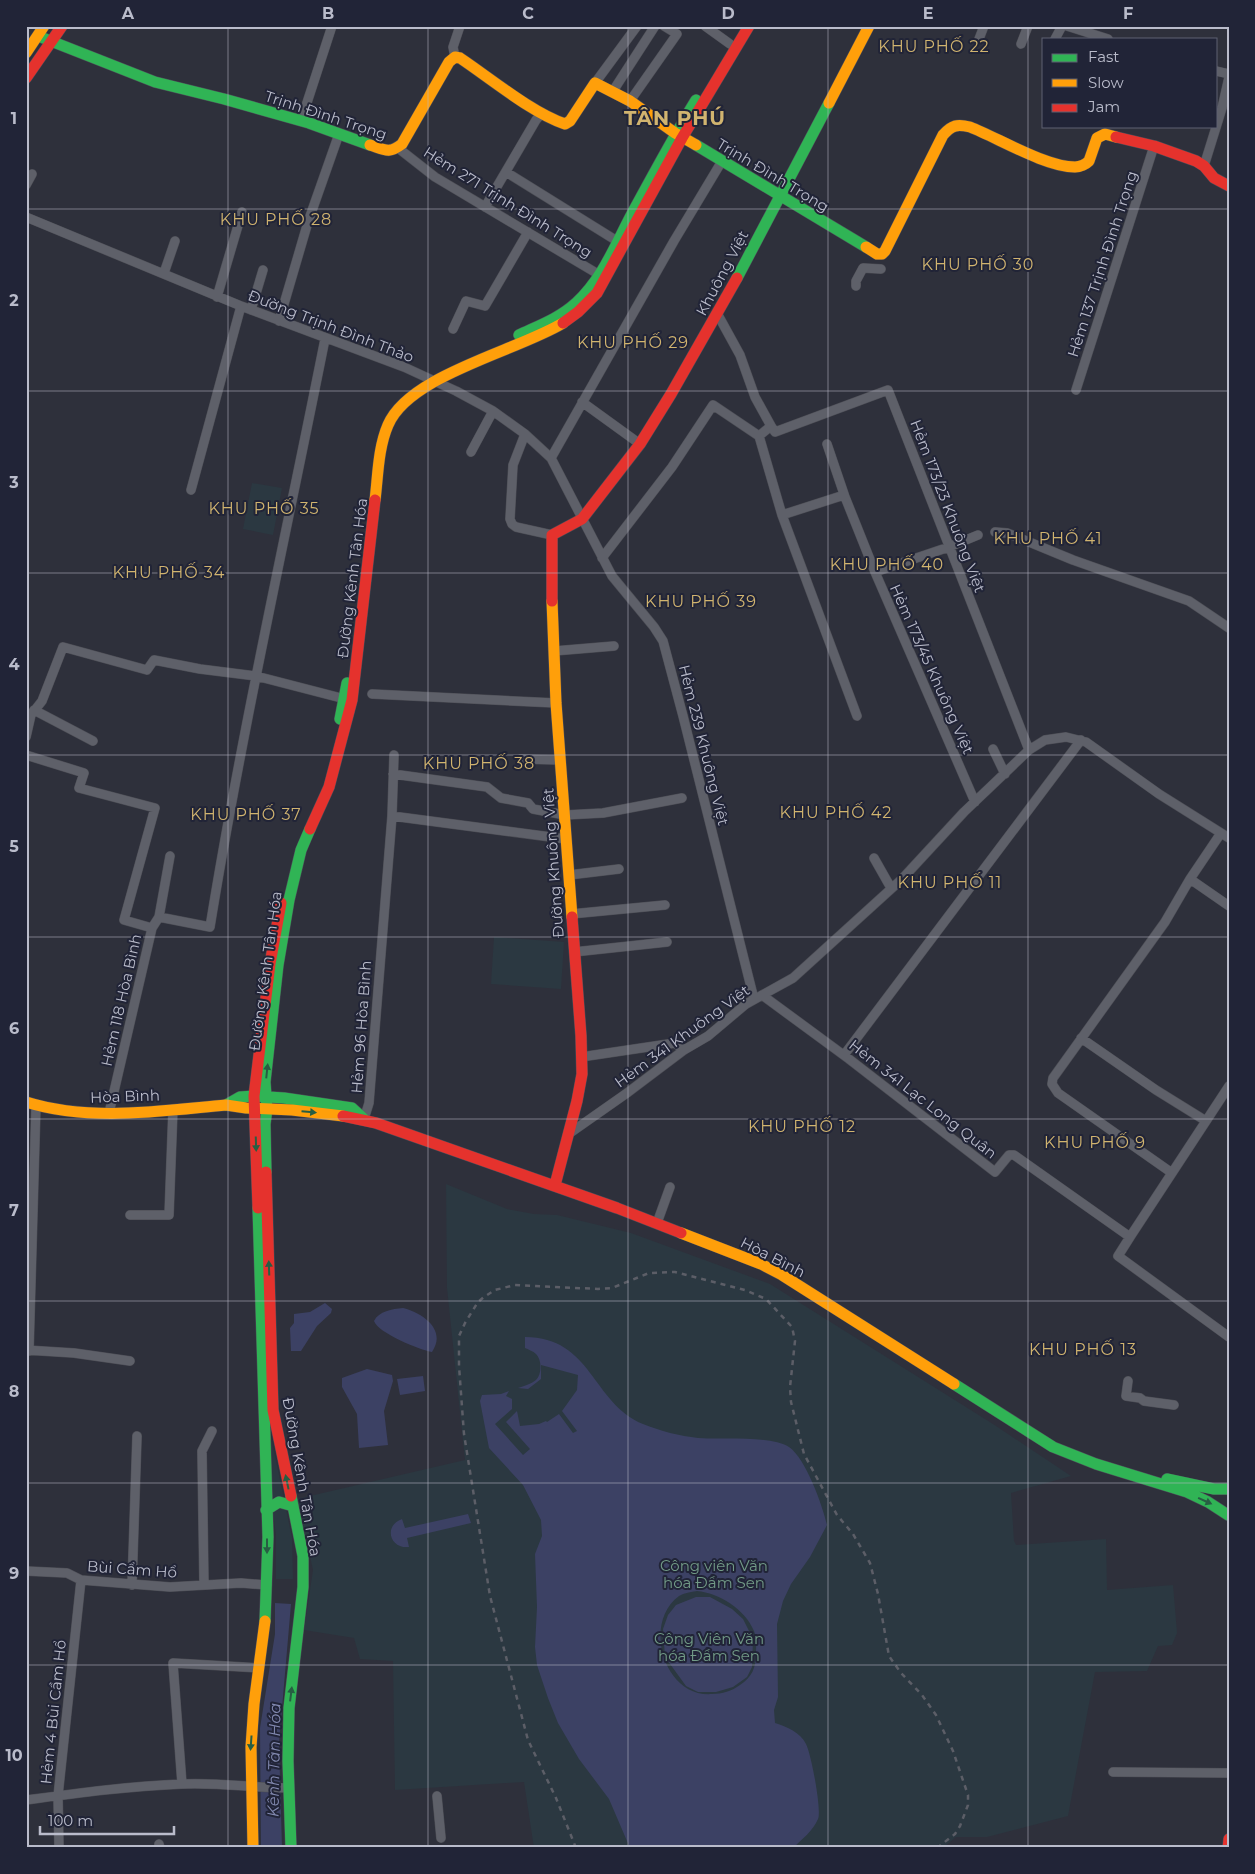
<svg xmlns="http://www.w3.org/2000/svg" width="1255" height="1874" viewBox="0 0 1255 1874" font-family="Montserrat,sans-serif">
<style>
.green{fill:#2b3841}
.water{fill:#3c4164;fill-rule:evenodd}
.lines{fill:none;stroke-linecap:round;stroke-linejoin:round}
.street-casing{stroke:#4c4d55;stroke-width:10}
.fast-casing{stroke:#4c4d58;stroke-width:12}
.slow-casing{stroke:#4c4d58;stroke-width:12}
.jam-casing{stroke:#4c4d58;stroke-width:12}
.street{stroke:#5e6069;stroke-width:9}
.fast{stroke:#30b455;stroke-width:11}
.slow{stroke:#ff9f0a;stroke-width:11}
.jam{stroke:#e5322d;stroke-width:11}
.rail{stroke:#5c5e67;stroke-width:2.5;stroke-dasharray:5 5;stroke-linecap:butt}
.oneway{fill:#275e43}
.grid{fill:none;stroke:#babccb;stroke-width:1;stroke-opacity:0.55}
.labels{text-anchor:middle;dominant-baseline:central;stroke-width:4;stroke-linejoin:round;paint-order:stroke}
.street-label{font-size:15px;fill:#babccb;stroke:#212437}
.park-label{font-size:15px;fill:#729b87;stroke:#212437}
.neighbourhood-label{font-size:16px;letter-spacing:1px;fill:#d1b46f;stroke:#212437}
.water-label{font-size:16px;font-style:italic;fill:#838ab1;stroke:#212437}
.district-label{font-size:20px;font-weight:bold;letter-spacing:1px;fill:#d1b46f;stroke:#212437}
.neatline{fill:none;stroke:#babccb;stroke-width:2}
.grid-label{font-size:16px;text-anchor:middle;font-weight:bold;fill:#babccb}
</style>
<rect width="100%" height="100%" fill="#2e303b"/>
<path class="green" d="M 252,483 L 282,488 L 273,535 L 243,529 Z
M 494,937 L 564,942 L 561,989 L 491,984 Z
M 446,1184 L 507,1209 L 534,1214 L 557,1215 L 631,1233 L 770,1284 L 993,1424 L 1071,1476 L 1011,1493 L 1014,1541 L 1016,1545 L 1106,1539 L 1107,1590 L 1173,1585 L 1177,1633 L 1172,1645 L 1158,1646 L 1147,1671 L 1095,1672 L 1068,1816 L 987,1837 L 956,1837 L 943,1848 L 534,1848 L 524,1782 L 395,1790 L 393,1661 L 360,1659 L 354,1638 L 304,1630 L 313,1570 L 297,1499 L 465,1460 L 447,1288 Z
M 269,1427 L 292,1538 L 293,1579 L 276,1579 L 276,1535 L 265,1452 Z"/>
<path class="water" d="M 325,1303 L 332,1309 L 331,1313 L 317,1326 L 301,1351 L 291,1351 L 290,1328 L 294,1323 L 294,1314 L 310,1312 Z
M 403,1308 C 423,1313 447,1330 432,1352 C 420,1350 378,1333 374,1321 C 379,1311 392,1309 403,1308 Z
M 525,1337 C 592,1337 592,1403 643,1424 C 660,1431 680,1436 698,1438 C 721,1440 770,1435 789,1447 C 806,1459 822,1504 827,1525 L 810,1557 L 791,1584 L 783,1601 L 777,1624 L 778,1697 L 774,1710 L 775,1723 C 787,1727 800,1732 806,1744 C 811,1753 822,1811 818,1819 C 813,1831 802,1839 793,1848 L 630,1848 L 609,1799 L 579,1759 L 558,1723 L 548,1698 L 537,1665 L 535,1647 L 537,1607 L 535,1554 L 542,1536 L 541,1520 L 523,1485 L 489,1448 L 480,1401 L 482,1395 L 501,1394 L 509,1391 L 506,1396 L 512,1399 L 512,1409 L 495,1424 L 523,1455 L 530,1449 L 506,1422 L 517,1411 L 520,1426 L 539,1424 L 546,1421 L 547,1422 L 559,1414 L 573,1433 L 577,1431 L 562,1411 L 577,1390 L 578,1375 L 541,1365 L 541,1379 L 528,1389 L 518,1388 C 524,1386 531,1384 536,1380 C 542,1374 542,1360 536,1354 C 533,1351 529,1350 525,1348 ZM 697,1591 C 719,1593 745,1609 754,1631 C 757,1638 756,1646 756,1653 C 756,1668 752,1677 740,1685 C 732,1691 722,1694 712,1694 C 664,1698 642,1623 679,1596 C 684,1593 691,1592 697,1591 Z
M 367,1369 L 392,1375 L 393,1381 L 384,1411 L 388,1445 L 359,1448 L 357,1414 L 342,1387 L 342,1378 Z
M 423,1376 L 425,1391 L 400,1395 L 397,1379 Z
M 468,1514 L 471,1523 L 407,1538 L 409,1547 C 390,1549 383,1526 402,1519 L 405,1528 Z
M 696,1597 L 710,1597 L 732,1609 L 743,1619 L 753,1639 L 752,1667 L 747,1677 L 733,1687 L 716,1692 L 698,1692 L 686,1686 L 665,1657 L 663,1629 L 668,1615 L 676,1605 Z
M 275,1603 L 291,1604 L 279,1743 L 282,1848 L 261,1848 L 260,1728 L 275,1634 Z"/>
<g class="lines">
<g class="street-casing">
<path id="street" d="M 705,26 L 730,44
M 1067,26 L 1108,39
M 979,39 L 984,26
M 1055,39 L 1062,26
M 1021,44 L 1028,26
M 455,57 L 453,47 L 460,26
M 1216,71 L 1229,74
M 595,83 L 637,26
M 613,91 L 655,26
M 630,101 L 677,34 L 664,26
M 301,121 L 332,26
M 398,148 L 435,177 L 603,277
M 1204,166 L 1222,108 L 1229,77
M 506,172 L 617,241
M 26,185 L 32,174
M 485,207 L 536,120 L 542,113
M 26,217 L 241,306 L 404,367 L 456,391 L 493,411 L 525,434 L 551,458 L 612,576 L 654,627 L 663,641 L 683,716 L 754,999
M 164,273 L 175,241
M 856,286 L 856,281 L 863,268 L 881,269
M 217,297 L 242,212
M 251,310 L 263,270
M 718,315 L 740,355 L 755,397 L 771,426 L 759,436
M 279,321 L 308,222 L 339,134
M 453,329 L 466,301 L 485,306 L 528,232
M 1076,390 L 1154,146
M 582,402 L 640,444
M 771,426 L 775,432 L 888,390 L 1029,750
M 525,434 L 513,465 L 510,519 L 512,524 L 516,527 L 552,535
M 759,436 L 782,515 L 857,716
M 827,444 L 845,497
M 471,452 L 493,411
M 551,458 L 674,241 L 722,161
M 191,490 L 241,306
M 782,515 L 841,496 L 845,497 L 875,572 L 975,802
M 995,532 L 1007,533 L 1073,560 L 1189,601 L 1229,628
M 602,558 L 672,467 L 713,405 L 759,436
M 875,572 L 949,547 L 978,535
M 554,651 L 614,646
M 372,694 L 556,703
M 34,710 L 93,741
M 26,713 L 31,715 L 42,701 L 63,647 L 147,670 L 154,660 L 200,669 L 256,676 L 345,699
M 26,737 L 31,715
M 993,749 L 1005,774
M 26,755 L 84,773 L 79,788 L 155,808 L 124,920 L 152,928
M 521,759 L 560,760
M 393,774 L 487,787 L 501,798 L 528,803 L 533,809 L 565,815 L 603,813 L 682,798
M 392,816 L 566,839
M 874,858 L 891,888
M 569,875 L 619,869
M 1190,879 L 1229,906
M 571,914 L 665,905
M 159,917 L 170,856
M 574,952 L 667,942
M 762,995 L 849,1059 L 995,1172 L 1009,1155 L 1014,1155 L 1130,1237 L 1118,1256 L 1229,1337
M 1081,1038 L 1156,1090 L 1206,1121
M 844,1055 L 1081,740
M 581,1057 L 675,1043 L 684,1050
M 109,1113 L 152,928 L 159,917 L 210,927 C 242,730 286,535 325,339
M 364,1119 L 369,1103 L 392,816 L 394,755
M 570,1133 L 627,1093 L 684,1050 L 708,1036 L 746,1004 L 793,978 L 902,879 L 964,812 L 1029,750 L 1045,740 L 1066,737 L 1086,742 L 1159,794 L 1229,838
M 1172,1173 L 1058,1093 L 1052,1084 L 1053,1078 L 1165,922 L 1190,879 L 1221,833
M 130,1215 L 169,1215 L 173,1109
M 657,1223 L 670,1187
M 1130,1237 L 1229,1086
M 26,1350 L 74,1353 L 130,1361
M 29,1351 L 36,1105
M 1128,1381 L 1126,1396 L 1140,1398 L 1144,1401 L 1174,1405
M 26,1571 L 67,1573 L 81,1580 L 170,1587 L 241,1583 L 267,1585
M 132,1585 L 137,1436
M 204,1585 L 202,1451 L 212,1431
M 1113,1772 L 1229,1773
M 182,1784 L 173,1663 L 259,1668
M 437,1796 L 441,1838
M 26,1800 C 78,1793 130,1786 182,1784 C 218,1782 253,1788 289,1788
M 159,1844 L 160,1848
M 59,1848 L 58,1796 L 81,1580"/>
</g>
<g class="fast-casing">
<path id="fast" d="M 38,36 L 155,82 L 224,99 L 309,123 L 370,145
M 696,145 L 866,247
M 737,278 L 829,103
M 519,335 C 538,326 560,318 576,303 C 603,279 617,241 634,210 C 654,173 674,136 696,100
M 340,719 L 347,683
M 226,1105 L 240,1097 L 254,1096 L 284,1098 L 352,1108 L 364,1119
M 266,1172 L 265,1124 L 267,1109 L 265,1082 L 278,965 L 289,900 L 301,850 L 310,829
M 258,1208 L 268,1537 L 265,1621
M 954,1384 L 1053,1447 L 1096,1464 L 1187,1492 L 1208,1502 L 1228,1515
M 1167,1479 L 1214,1489 L 1229,1489
M 291,1496 L 303,1556 L 303,1587 L 289,1708 L 288,1761 L 291,1848
M 266,1510 L 279,1502 L 293,1506"/>
</g>
<g class="slow-casing">
<path id="slow" d="M 26,53 L 44,26
M 829,103 L 869,26
M 370,145 C 385,150 389,154 402,144 L 449,62 L 455,57 L 460,58 C 490,78 532,113 565,124 L 570,121 L 595,83 L 630,101 L 675,133 L 696,145
M 866,247 L 877,254 L 882,254 L 885,251 L 943,135 C 952,125 957,124 970,127 C 998,138 1046,167 1075,167 C 1080,167 1086,164 1089,161 L 1097,138 L 1105,134 L 1116,137
M 375,500 C 378,476 378,448 388,425 C 409,375 517,351 563,323
M 552,601 L 556,703 L 572,917
M 26,1102 C 90,1122 160,1111 226,1105 L 246,1108 L 292,1110 L 343,1116
M 681,1233 L 761,1264 L 782,1275 L 954,1384
M 253,1848 L 251,1747 L 254,1704 L 265,1621"/>
</g>
<g class="jam-casing">
<path id="jam" d="M 26,78 L 62,26
M 1116,137 L 1154,146 L 1196,161 L 1204,166 L 1214,178 L 1229,186
M 563,323 L 578,312 L 597,293 L 682,138 L 749,26
M 552,601 L 552,535 L 582,519 L 640,444 L 671,394 L 737,278
M 310,829 L 329,787 L 352,700 L 375,500
M 343,1116 L 376,1123 L 617,1208 L 681,1233
M 266,1172 L 273,1410 L 291,1496
M 555,1185 L 577,1101 L 582,1074 L 581,1036 L 572,917
M 258,1208 L 254,1096 L 270,964 L 281,903
M 1228,1848 L 1229,1839"/>
</g>
<use href="#street" class="street"/>
<use href="#fast" class="fast"/>
<use href="#slow" class="slow"/>
<use href="#jam" class="jam"/>
<path class="rail" d="M 576,1848 L 556,1798 L 528,1740 L 490,1596 L 464,1434 L 459,1366 L 459,1336 L 465,1323 L 478,1302 L 484,1297 L 495,1290 L 515,1285 L 598,1289 L 612,1288 L 649,1273 L 675,1272 L 745,1290 L 766,1299 L 792,1327 L 795,1341 L 790,1387 L 791,1402 L 804,1454 L 837,1515 L 853,1534 L 870,1563 L 878,1594 L 889,1656 L 901,1673 L 922,1695 L 936,1715 L 953,1751 L 968,1795 L 968,1805 L 960,1826 L 955,1834 L 937,1848"/>
</g>
<defs><path id="oneway-solid" d="M-6-.8H1V-3.2L6.5 0L1 3.2V.8H-6Z" transform="scale(1.25)"/></defs>
<g class="oneway">
<use href="#oneway-solid" transform="translate(267 1071) rotate(-84)"/>
<use href="#oneway-solid" transform="translate(309 1112) rotate(5)"/>
<use href="#oneway-solid" transform="translate(256 1144) rotate(88)"/>
<use href="#oneway-solid" transform="translate(269 1268) rotate(-92)"/>
<use href="#oneway-solid" transform="translate(287 1482) rotate(-102)"/>
<use href="#oneway-solid" transform="translate(1205 1501) rotate(24)"/>
<use href="#oneway-solid" transform="translate(267 1546) rotate(90)"/>
<use href="#oneway-solid" transform="translate(291 1694) rotate(-83)"/>
<use href="#oneway-solid" transform="translate(251 1743) rotate(94)"/>
</g>
<path class="grid" d="M 228,26 L 228,1848M 428,26 L 428,1848M 628,26 L 628,1848M 828,26 L 828,1848M 1028,26 L 1028,1848M 26,209 L 1229,209M 26,391 L 1229,391M 26,573 L 1229,573M 26,755 L 1229,755M 26,937 L 1229,937M 26,1119 L 1229,1119M 26,1301 L 1229,1301M 26,1483 L 1229,1483M 26,1665 L 1229,1665"/>
<g class="labels">
<g class="street-label">
<text transform="translate(326 115) rotate(18)">Trịnh Đình Trọng</text>
<text transform="translate(773 175) rotate(31)">Trịnh Đình Trọng</text>
<text transform="translate(508 202) rotate(32)">Hẻm 271 Trịnh Đình Trọng</text>
<text transform="translate(1102 264) rotate(-72)">Hẻm 137 Trịnh Đình Trọng</text>
<text transform="translate(722 273) rotate(-62)">Khuông Việt</text>
<text transform="translate(331 326) rotate(21)">Đường Trịnh Đình Thảo</text>
<text transform="translate(948 506) rotate(69)">Hẻm 173/23 Khuông Việt</text>
<text transform="translate(352 578) rotate(-83)">Đường Kênh Tân Hóa</text>
<text transform="translate(932 669) rotate(66)">Hẻm 173/45 Khuông Việt</text>
<text transform="translate(704 745) rotate(76)">Hẻm 239 Khuông Việt</text>
<text transform="translate(553 863) rotate(-94)">Đường Khuông Việt</text>
<text transform="translate(265 971) rotate(-82)">Đường Kênh Tân Hóa</text>
<text transform="translate(121 1000) rotate(-77)">Hẻm 118 Hòa Bình</text>
<text transform="translate(361 1027) rotate(-86)">Hẻm 96 Hòa Bình</text>
<text transform="translate(682 1036) rotate(-36)">Hẻm 341 Khuông Việt</text>
<text transform="translate(125 1096) rotate(-2)">Hòa Bình</text>
<text transform="translate(923 1099) rotate(38)">Hẻm 341 Lạc Long Quân</text>
<text transform="translate(773 1257) rotate(27)">Hòa Bình</text>
<text transform="translate(302 1477) rotate(80)">Đường Kênh Tân Hóa</text>
<text transform="translate(132 1569) rotate(4)">Bùi Cẩm Hổ</text>
<text transform="translate(53 1712) rotate(-84)">Hẻm 4 Bùi Cầm Hổ</text>
</g>
<g class="park-label">
<text x="714" y="1565">Công viên Văn<tspan x="714" dy="17">hóa Đầm Sen</tspan></text>
<text x="709" y="1638">Công Viên Văn<tspan x="709" dy="17">hóa Đầm Sen</tspan></text>
</g>
<g class="neighbourhood-label">
<text x="934" y="46">KHU PHỐ 22</text>
<text x="276" y="219">KHU PHỐ 28</text>
<text x="978" y="264">KHU PHỐ 30</text>
<text x="633" y="342">KHU PHỐ 29</text>
<text x="264" y="508">KHU PHỐ 35</text>
<text x="1048" y="538">KHU PHỐ 41</text>
<text x="887" y="564">KHU PHỐ 40</text>
<text x="169" y="572">KHU PHỐ 34</text>
<text x="701" y="601">KHU PHỐ 39</text>
<text x="479" y="763">KHU PHỐ 38</text>
<text x="836" y="812">KHU PHỐ 42</text>
<text x="246" y="814">KHU PHỐ 37</text>
<text x="950" y="882">KHU PHỐ 11</text>
<text x="802" y="1126">KHU PHỐ 12</text>
<text x="1095" y="1142">KHU PHỐ 9</text>
<text x="1083" y="1349">KHU PHỐ 13</text>
</g>
<g class="water-label">
<text transform="translate(274 1760) rotate(-89)">Kênh Tân Hóa</text>
</g>
<g class="district-label">
<text x="675" y="118">TÂN PHÚ</text>
</g>
</g>
<rect width="1255" height="1874" fill="none" stroke="#212437" stroke-width="55"/>
<rect x="1042" y="38" width="175" height="90" fill="#212437" stroke="#5e6172"/>
<rect x="1052" y="54" width="25" height="8" fill="#30b455" stroke="#5e6172"/>
<text x="1088" y="62" font-size="15" fill="#babccb">Fast</text>
<rect x="1052" y="79" width="25" height="8" fill="#ff9f0a" stroke="#5e6172"/>
<text x="1088" y="88" font-size="15" fill="#babccb">Slow</text>
<rect x="1052" y="104" width="25" height="8" fill="#e5322d" stroke="#5e6172"/>
<text x="1088" y="112" font-size="15" fill="#babccb">Jam</text>
<path d="M40 1826v8h134v-8" fill="none" stroke="#babccb" stroke-width="2.5"/>
<text x="48" y="1826" font-size="15" fill="#babccb" stroke="#212437" stroke-width="4" paint-order="stroke">100 m</text>
<rect x="28" y="28" width="1200" height="1818" class="neatline"/>
<g class="grid-label">
<text x="128" y="19">A</text>
<text x="328" y="19">B</text>
<text x="528" y="19">C</text>
<text x="728" y="19">D</text>
<text x="928" y="19">E</text>
<text x="1128" y="19">F</text>
<text x="14" y="124">1</text>
<text x="14" y="306">2</text>
<text x="14" y="488">3</text>
<text x="14" y="670">4</text>
<text x="14" y="852">5</text>
<text x="14" y="1034">6</text>
<text x="14" y="1216">7</text>
<text x="14" y="1397">8</text>
<text x="14" y="1579">9</text>
<text x="14" y="1761">10</text>
</g>
</svg>
